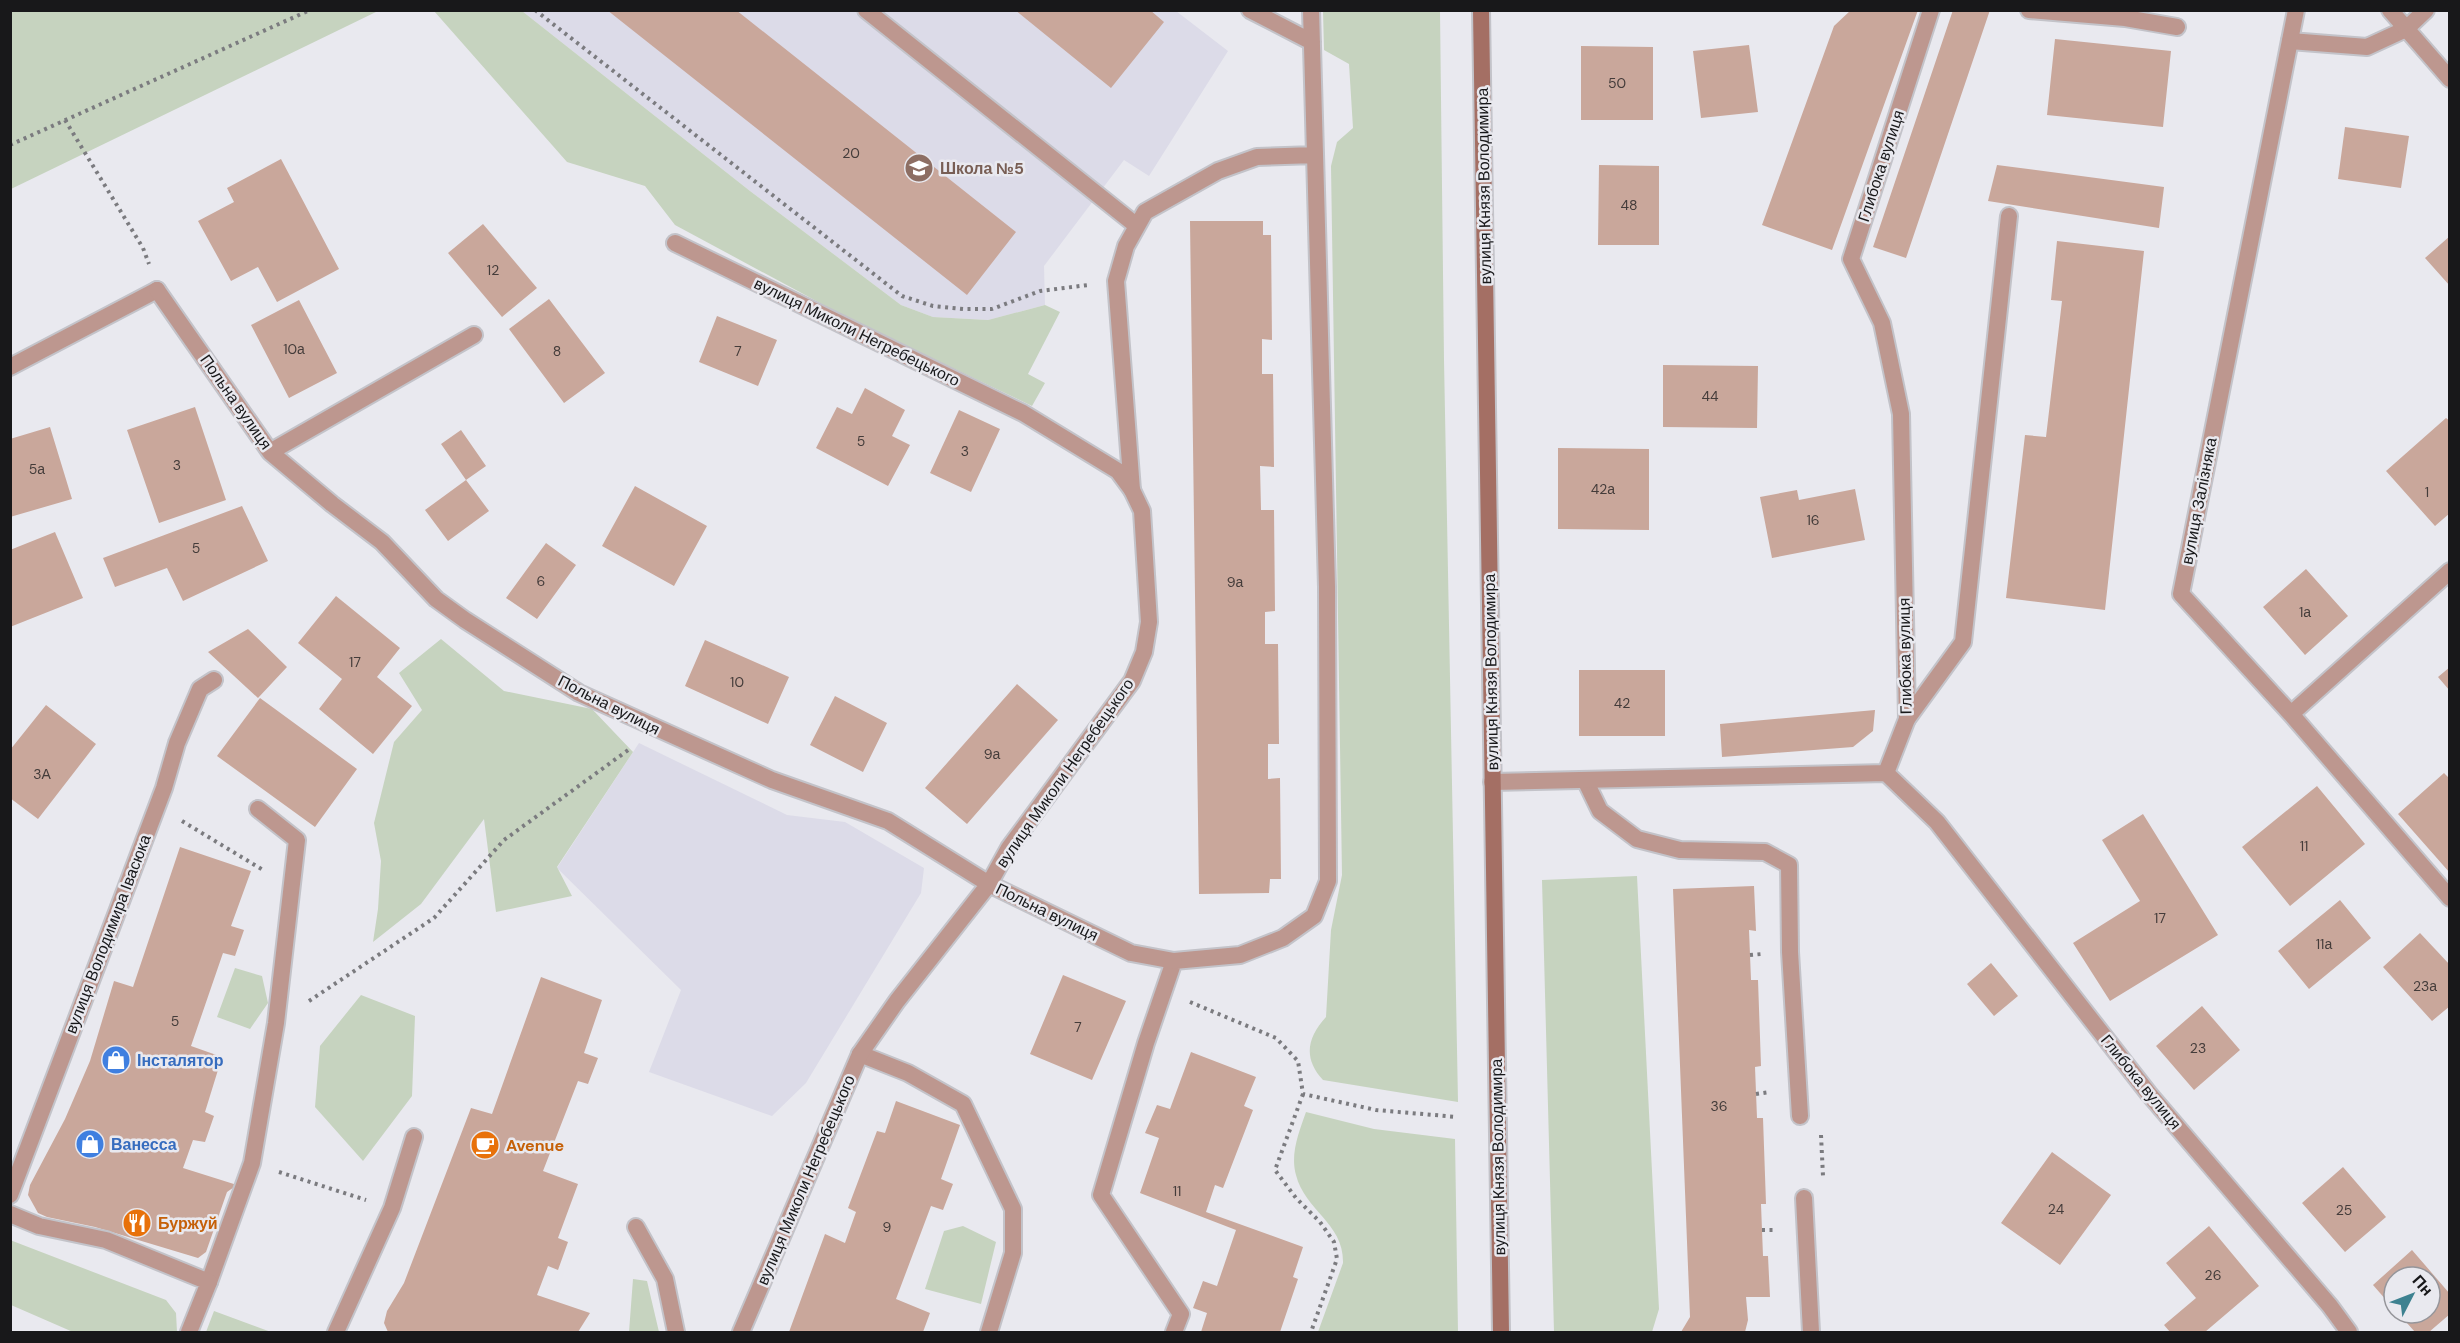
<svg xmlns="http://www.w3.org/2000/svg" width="2460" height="1343" viewBox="0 0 2460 1343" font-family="'DM Sans',sans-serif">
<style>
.built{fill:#dcdbe8}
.green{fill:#c6d3bf}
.building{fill:#c9a79b}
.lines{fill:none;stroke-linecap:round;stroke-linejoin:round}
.service-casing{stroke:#c3c3c9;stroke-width:20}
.minor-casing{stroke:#c3c3c9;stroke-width:20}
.secondary-casing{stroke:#c3c3c9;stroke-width:20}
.path{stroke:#7b7b7f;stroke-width:4;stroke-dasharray:3 4.5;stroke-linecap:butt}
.service{stroke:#bd978f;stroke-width:16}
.minor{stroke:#bd978f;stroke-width:16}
.secondary{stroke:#a46f64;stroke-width:16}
.labels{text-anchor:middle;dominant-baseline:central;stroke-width:5;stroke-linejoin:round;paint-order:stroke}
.number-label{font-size:14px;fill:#443c3a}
.street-label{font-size:16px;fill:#18181a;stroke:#e9e9ef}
.education-label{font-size:16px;font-weight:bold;fill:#785e54;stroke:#e9e9ef;text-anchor:start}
.shop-label{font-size:16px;font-weight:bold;fill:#366cbe;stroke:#e9e9ef;text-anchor:start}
.food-label{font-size:16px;font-weight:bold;fill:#c56008;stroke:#e9e9ef;text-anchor:start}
</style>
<rect width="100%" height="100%" fill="#e9e9ef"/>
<path class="built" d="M 522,11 L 1176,11 L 1228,51 L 1149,176 L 1124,160 L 1044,266 L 1045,305 L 988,320 L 933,317 L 901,305 L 750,191 Z
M 639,743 L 787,815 L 845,822 L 924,868 L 921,893 L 806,1083 L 772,1116 L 649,1072 L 681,990 L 557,868 Z"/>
<path class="green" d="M 11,10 L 378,10 L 378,11 L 11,189 Z
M 434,11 L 522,11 L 750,191 L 901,305 L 933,317 L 988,320 L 1045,305 L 1060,312 L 1028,374 L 1045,383 L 1032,406 L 846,317 L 675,225 L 645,186 L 567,162 Z
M 1323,11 L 1440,11 L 1444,360 L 1458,1102 L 1323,1080 C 1303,1058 1307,1038 1326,1017 L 1331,930 L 1342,875 L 1331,166 L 1337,142 L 1353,128 L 1349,64 L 1324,50 Z
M 441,639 L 504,691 L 592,709 L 633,752 L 557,867 L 572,896 L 496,912 L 484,819 L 421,904 L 373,942 L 378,909 L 381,861 L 374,823 L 394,742 L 422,710 L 399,673 Z
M 1637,876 L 1659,1309 L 1652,1332 L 1554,1332 L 1542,880 Z
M 235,968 L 262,976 L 268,1003 L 250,1029 L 217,1017 Z
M 361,995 L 415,1016 L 412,1096 L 363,1161 L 315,1107 L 320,1046 Z
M 1306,1112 L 1374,1129 L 1455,1139 L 1458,1332 L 1318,1332 L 1343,1263 C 1344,1223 1305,1211 1296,1175 C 1290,1154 1299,1132 1306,1112 Z
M 963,1226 L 996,1242 L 981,1304 L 925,1289 L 944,1231 Z
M 10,1240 L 166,1300 L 176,1313 L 177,1332 L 73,1332 L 11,1305 Z
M 633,1279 L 647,1281 L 659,1332 L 629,1332 Z
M 214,1311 L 271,1332 L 206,1332 Z"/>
<path class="building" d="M 607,10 L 736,10 L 1016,232 L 967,295 Z
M 1015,10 L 1150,10 L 1164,22 L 1111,88 Z
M 1851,10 L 1918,10 L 1832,250 L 1762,225 L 1834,26 Z
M 1953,10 L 1990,10 L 1906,258 L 1873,247 Z
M 2055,39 L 2171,51 L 2163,127 L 2047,115 Z
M 1749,45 L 1758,112 L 1701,118 L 1693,51 Z
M 1581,46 L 1653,47 L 1653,120 L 1581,120 Z
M 2345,127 L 2409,136 L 2401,188 L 2338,179 Z
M 281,159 L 339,269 L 277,302 L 258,267 L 231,281 L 198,221 L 234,202 L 227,188 Z
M 1599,165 L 1659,166 L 1659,245 L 1598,245 Z
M 1997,165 L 2164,187 L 2159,228 L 1988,201 Z
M 1190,221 L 1263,221 L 1263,235 L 1271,235 L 1272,340 L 1262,339 L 1262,374 L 1273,374 L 1274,467 L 1260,466 L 1261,510 L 1274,510 L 1275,611 L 1265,612 L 1265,644 L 1278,644 L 1279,744 L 1268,744 L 1268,779 L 1280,778 L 1281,879 L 1270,879 L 1269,893 L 1199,894 Z
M 483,224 L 537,288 L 502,317 L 448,253 Z
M 2450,236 L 2450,286 L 2425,258 Z
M 2057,241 L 2144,251 L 2105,610 L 2006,598 L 2025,435 L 2046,437 L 2062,301 L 2051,300 Z
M 549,299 L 605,373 L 564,403 L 509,329 Z
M 299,300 L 337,373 L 289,398 L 251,325 Z
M 717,316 L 777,340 L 758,386 L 699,362 Z
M 1663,365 L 1758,366 L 1757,428 L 1663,427 Z
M 865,388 L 905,410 L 892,436 L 910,445 L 888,486 L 816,448 L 837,407 L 852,414 Z
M 195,407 L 226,500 L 159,523 L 127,430 Z
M 959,410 L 1000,429 L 971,492 L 930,473 Z
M 2446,418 L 2450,421 L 2450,513 L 2435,526 L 2386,471 Z
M 50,427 L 72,499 L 10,517 L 10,439 Z
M 461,430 L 486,466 L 466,480 L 441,444 Z
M 1558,448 L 1649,449 L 1649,530 L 1558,529 Z
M 466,480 L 489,511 L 448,541 L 425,510 Z
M 635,486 L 707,526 L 674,586 L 602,546 Z
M 1855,489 L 1865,540 L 1772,558 L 1760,497 L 1797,490 L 1799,500 Z
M 242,506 L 268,561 L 183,601 L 167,568 L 115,587 L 103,558 Z
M 55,532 L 83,598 L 10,627 L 10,550 Z
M 546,543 L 576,565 L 537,619 L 506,598 Z
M 2306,569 L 2348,616 L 2305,655 L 2263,607 Z
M 336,596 L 400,648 L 377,677 L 412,706 L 373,754 L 319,709 L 342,679 L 298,643 Z
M 248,629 L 287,667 L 258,698 L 208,652 Z
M 705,640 L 789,677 L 768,724 L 685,686 Z
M 2450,667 L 2450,691 L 2438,677 Z
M 1579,670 L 1665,670 L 1665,736 L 1579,736 Z
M 1017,684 L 1058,720 L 967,824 L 925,788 Z
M 835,696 L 887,723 L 863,772 L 810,745 Z
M 260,698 L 357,769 L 315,827 L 217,756 Z
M 46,705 L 96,744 L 38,819 L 10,798 L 10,750 Z
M 1875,710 L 1873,731 L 1853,747 L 1722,757 L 1720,724 Z
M 2444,773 L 2450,779 L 2450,873 L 2398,814 Z
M 2317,786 L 2365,844 L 2290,906 L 2242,847 Z
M 2143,814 L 2218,935 L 2110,1001 L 2073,943 L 2140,901 L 2102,840 Z
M 180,847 L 251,871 L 231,926 L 244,930 L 235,956 L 223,953 L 191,1046 L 222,1057 L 205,1112 L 214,1116 L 205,1142 L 193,1140 L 183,1168 L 237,1185 L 227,1192 L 206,1252 L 198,1258 L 95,1227 L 47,1217 L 38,1213 L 28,1195 L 30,1185 L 65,1119 L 90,1061 L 114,981 L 133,987 Z
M 1754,886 L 1756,931 L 1749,930 L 1751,980 L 1758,980 L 1761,1066 L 1755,1067 L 1757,1118 L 1763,1118 L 1766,1204 L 1761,1204 L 1763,1256 L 1768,1256 L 1770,1297 L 1746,1297 L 1748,1320 L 1745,1332 L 1681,1332 L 1690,1317 L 1673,889 Z
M 2340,900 L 2371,938 L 2309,989 L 2278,951 Z
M 2420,933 L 2450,965 L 2450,1006 L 2432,1021 L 2383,967 Z
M 1991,963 L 2018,996 L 1994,1016 L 1967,984 Z
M 1063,975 L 1126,1001 L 1092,1080 L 1030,1054 Z
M 541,977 L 602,1000 L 584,1053 L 598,1058 L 588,1084 L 578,1081 L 543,1171 L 578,1184 L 558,1238 L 568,1242 L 558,1270 L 548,1266 L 537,1295 L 590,1313 L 578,1332 L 388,1332 L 384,1323 L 387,1311 L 404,1283 L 471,1108 L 492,1114 Z
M 2202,1006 L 2240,1050 L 2194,1090 L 2156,1046 Z
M 1191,1052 L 1256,1077 L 1244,1106 L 1253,1110 L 1223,1188 L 1215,1185 L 1206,1212 L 1303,1247 L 1293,1277 L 1298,1279 L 1280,1332 L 1201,1332 L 1207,1313 L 1193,1308 L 1203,1281 L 1217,1286 L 1236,1230 L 1140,1193 L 1159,1138 L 1145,1133 L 1157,1105 L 1170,1109 Z
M 896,1101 L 960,1125 L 941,1179 L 953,1184 L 943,1210 L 931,1206 L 896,1299 L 930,1313 L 923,1332 L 789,1332 L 825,1234 L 845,1243 L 856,1212 L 848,1208 L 877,1131 L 885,1133 Z
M 2052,1152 L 2111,1195 L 2060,1265 L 2001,1223 Z
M 2343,1167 L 2386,1217 L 2345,1252 L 2302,1203 Z
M 2209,1226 L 2259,1286 L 2205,1332 L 2170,1332 L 2164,1325 L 2196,1298 L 2166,1263 Z
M 2412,1250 L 2450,1294 L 2450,1314 L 2429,1332 L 2415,1332 L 2398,1313 L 2430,1313 L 2430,1277 L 2394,1277 L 2394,1309 L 2373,1285 Z"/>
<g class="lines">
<g class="service-casing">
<path id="service" d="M 866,10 L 1137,226
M 1250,10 L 1312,42
M 2029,10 L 2125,18 L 2177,27
M 2290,41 L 2367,47 L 2406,29
M 10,367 L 157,290
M 1132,490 L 1116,281 L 1126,246 L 1145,212 L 1218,171 L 1257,157 L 1315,155
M 1907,719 L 1963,642 L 2009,216
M 1585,780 L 1600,811 L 1637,839 L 1680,850 L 1765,852 L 1789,865 L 1790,952 L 1800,1116
M 860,1054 L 908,1073 L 963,1104 L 1013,1209 L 1013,1253 L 989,1332
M 1804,1198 L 1811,1332
M 636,1227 L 665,1279 L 676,1332
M 209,1282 L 252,1163 L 276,1023 L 297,840 L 258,809
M 1174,1332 L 1181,1314 L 1101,1195 L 1146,1043 L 1174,961 L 1240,955 L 1283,938 L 1314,916 L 1328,881 L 1327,587 L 1311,10"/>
</g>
<g class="minor-casing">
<path id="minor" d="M 1931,10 L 1851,259 L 1882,323 L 1901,414 L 1907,719 L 1886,773 L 1937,822 L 2149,1094 L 2330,1306 L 2349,1332
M 2296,10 L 2181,594 L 2291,714 L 2450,898
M 2390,10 L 2450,79
M 2406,29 L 2426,10
M 675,243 L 1023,413 L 1118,471 L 1132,490 L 1142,511 L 1149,622 L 1144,652 L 1132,681 L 1009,848 L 989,884 L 897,1001 L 860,1054 L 741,1332
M 157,290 L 270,452 L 332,504 L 382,542 L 436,599 L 465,620 L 579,693 L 772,780 L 888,821 L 989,884 L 1131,953 L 1174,961
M 270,452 L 474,335
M 2291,714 L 2450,571
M 1492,782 L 1886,773
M 10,1195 L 164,788 L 177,743 L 200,689 L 214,680
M 10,1214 L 39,1226 L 106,1240 L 209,1282 L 189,1332
M 336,1332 L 392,1208 L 414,1137"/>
</g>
<g class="secondary-casing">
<path id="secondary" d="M 1481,10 L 1501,1332"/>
</g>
<path class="path" d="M 535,10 L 902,296 L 933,306 L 963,309 L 992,309 L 1040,291 L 1088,285
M 65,120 L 143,248 L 149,264
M 10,145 L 310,10
M 182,821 L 263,870
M 1750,955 L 1762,954
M 309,1001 L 434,918 L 504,840 L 631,748
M 1190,1002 L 1276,1038 L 1298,1061 L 1303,1094 L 1376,1110 L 1457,1117
M 1303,1094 L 1275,1170 L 1296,1198 L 1320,1222 L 1334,1242 L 1337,1259 L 1311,1332
M 1756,1094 L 1770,1092
M 1821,1135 L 1823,1176
M 279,1172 L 366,1200
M 1762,1230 L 1776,1230"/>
<use href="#service" class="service"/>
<use href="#minor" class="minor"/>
<use href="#secondary" class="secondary"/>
</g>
<defs>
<g id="school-disc" transform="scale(1.5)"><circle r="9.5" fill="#8d6e63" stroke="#e9e9ef"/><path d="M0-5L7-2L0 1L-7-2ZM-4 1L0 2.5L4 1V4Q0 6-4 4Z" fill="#fff"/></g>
<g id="shop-disc" transform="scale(1.5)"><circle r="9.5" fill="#3f7fe0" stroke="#e9e9ef"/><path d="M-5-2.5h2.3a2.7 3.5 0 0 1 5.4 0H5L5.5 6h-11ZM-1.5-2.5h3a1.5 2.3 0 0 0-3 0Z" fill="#fff"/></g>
<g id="cafe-disc" transform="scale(1.5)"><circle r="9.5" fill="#e8710a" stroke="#e9e9ef"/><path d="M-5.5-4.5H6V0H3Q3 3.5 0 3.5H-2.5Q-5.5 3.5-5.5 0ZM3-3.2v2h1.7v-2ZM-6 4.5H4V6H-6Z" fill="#fff"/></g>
<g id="restaurant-disc" transform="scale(1.5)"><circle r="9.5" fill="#e8710a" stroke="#e9e9ef"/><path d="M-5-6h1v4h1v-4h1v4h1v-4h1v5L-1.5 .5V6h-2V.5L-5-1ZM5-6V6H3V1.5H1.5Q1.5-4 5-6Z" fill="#fff"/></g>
</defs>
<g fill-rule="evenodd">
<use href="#school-disc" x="919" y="168"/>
<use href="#shop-disc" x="116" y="1060"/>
<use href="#shop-disc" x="90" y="1144"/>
<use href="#cafe-disc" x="485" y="1145"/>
<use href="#restaurant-disc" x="137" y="1223"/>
</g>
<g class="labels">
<g class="number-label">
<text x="1617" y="83">50</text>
<text x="851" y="153">20</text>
<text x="1629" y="205">48</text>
<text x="493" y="270">12</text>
<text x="294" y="349">10а</text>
<text x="557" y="351">8</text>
<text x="738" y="351">7</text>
<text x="1710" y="396">44</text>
<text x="861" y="441">5</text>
<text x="965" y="451">3</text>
<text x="177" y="465">3</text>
<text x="37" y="469">5а</text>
<text x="1603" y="489">42а</text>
<text x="2427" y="492">1</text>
<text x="1813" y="520">16</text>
<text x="196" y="548">5</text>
<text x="541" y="581">6</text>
<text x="1235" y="582">9а</text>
<text x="2305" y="612">1а</text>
<text x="355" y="662">17</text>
<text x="737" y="682">10</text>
<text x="1622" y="703">42</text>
<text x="992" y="754">9а</text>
<text x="42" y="774">3А</text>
<text x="2304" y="846">11</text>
<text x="2160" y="918">17</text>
<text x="2324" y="944">11а</text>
<text x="2425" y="986">23а</text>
<text x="175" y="1021">5</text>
<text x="1078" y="1027">7</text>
<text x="2198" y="1048">23</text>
<text x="1719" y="1106">36</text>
<text x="1177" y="1191">11</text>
<text x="2056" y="1209">24</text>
<text x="2344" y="1210">25</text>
<text x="887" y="1227">9</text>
<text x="2213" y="1275">26</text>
</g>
<g class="street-label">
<text transform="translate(1881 166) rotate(-72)">Глибока вулиця</text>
<text transform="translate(1484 186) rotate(-91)">вулиця Князя Володимира</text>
<text transform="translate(857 332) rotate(26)">вулиця Миколи Негребецького</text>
<text transform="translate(236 402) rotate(55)">Польна вулиця</text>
<text transform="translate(2199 501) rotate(-79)">вулиця Залізняка</text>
<text transform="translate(1905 656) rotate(-91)">Глибока вулиця</text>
<text transform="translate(1491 672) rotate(-91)">вулиця Князя Володимира</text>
<text transform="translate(609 705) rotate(27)">Польна вулиця</text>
<text transform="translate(1065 773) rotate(-55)">вулиця Миколи Негребецького</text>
<text transform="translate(1047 912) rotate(26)">Польна вулиця</text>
<text transform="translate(108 934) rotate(-69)">вулиця Володимира Івасюка</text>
<text transform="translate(2141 1082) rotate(51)">Глибока вулиця</text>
<text transform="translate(1498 1157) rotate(-91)">вулиця Князя Володимира</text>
<text transform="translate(806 1180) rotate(-67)">вулиця Миколи Негребецького</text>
</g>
<g class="education-label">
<text x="940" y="168">Школа №5</text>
</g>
<g class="shop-label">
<text x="137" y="1060">Інсталятор</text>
<text x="111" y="1144">Ванесса</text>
</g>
<g class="food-label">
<text x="506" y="1145">Avenue</text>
<text x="158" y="1223">Буржуй</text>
</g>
</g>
<rect width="2460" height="1343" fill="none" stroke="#18181a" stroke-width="24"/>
<g transform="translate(2412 1295) rotate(48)"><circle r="28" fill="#e9e9ef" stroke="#95959a" stroke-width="1.5"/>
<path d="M0-4.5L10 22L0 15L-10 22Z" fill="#3d8190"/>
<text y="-9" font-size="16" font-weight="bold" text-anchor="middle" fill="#18181a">Пн</text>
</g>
</svg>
